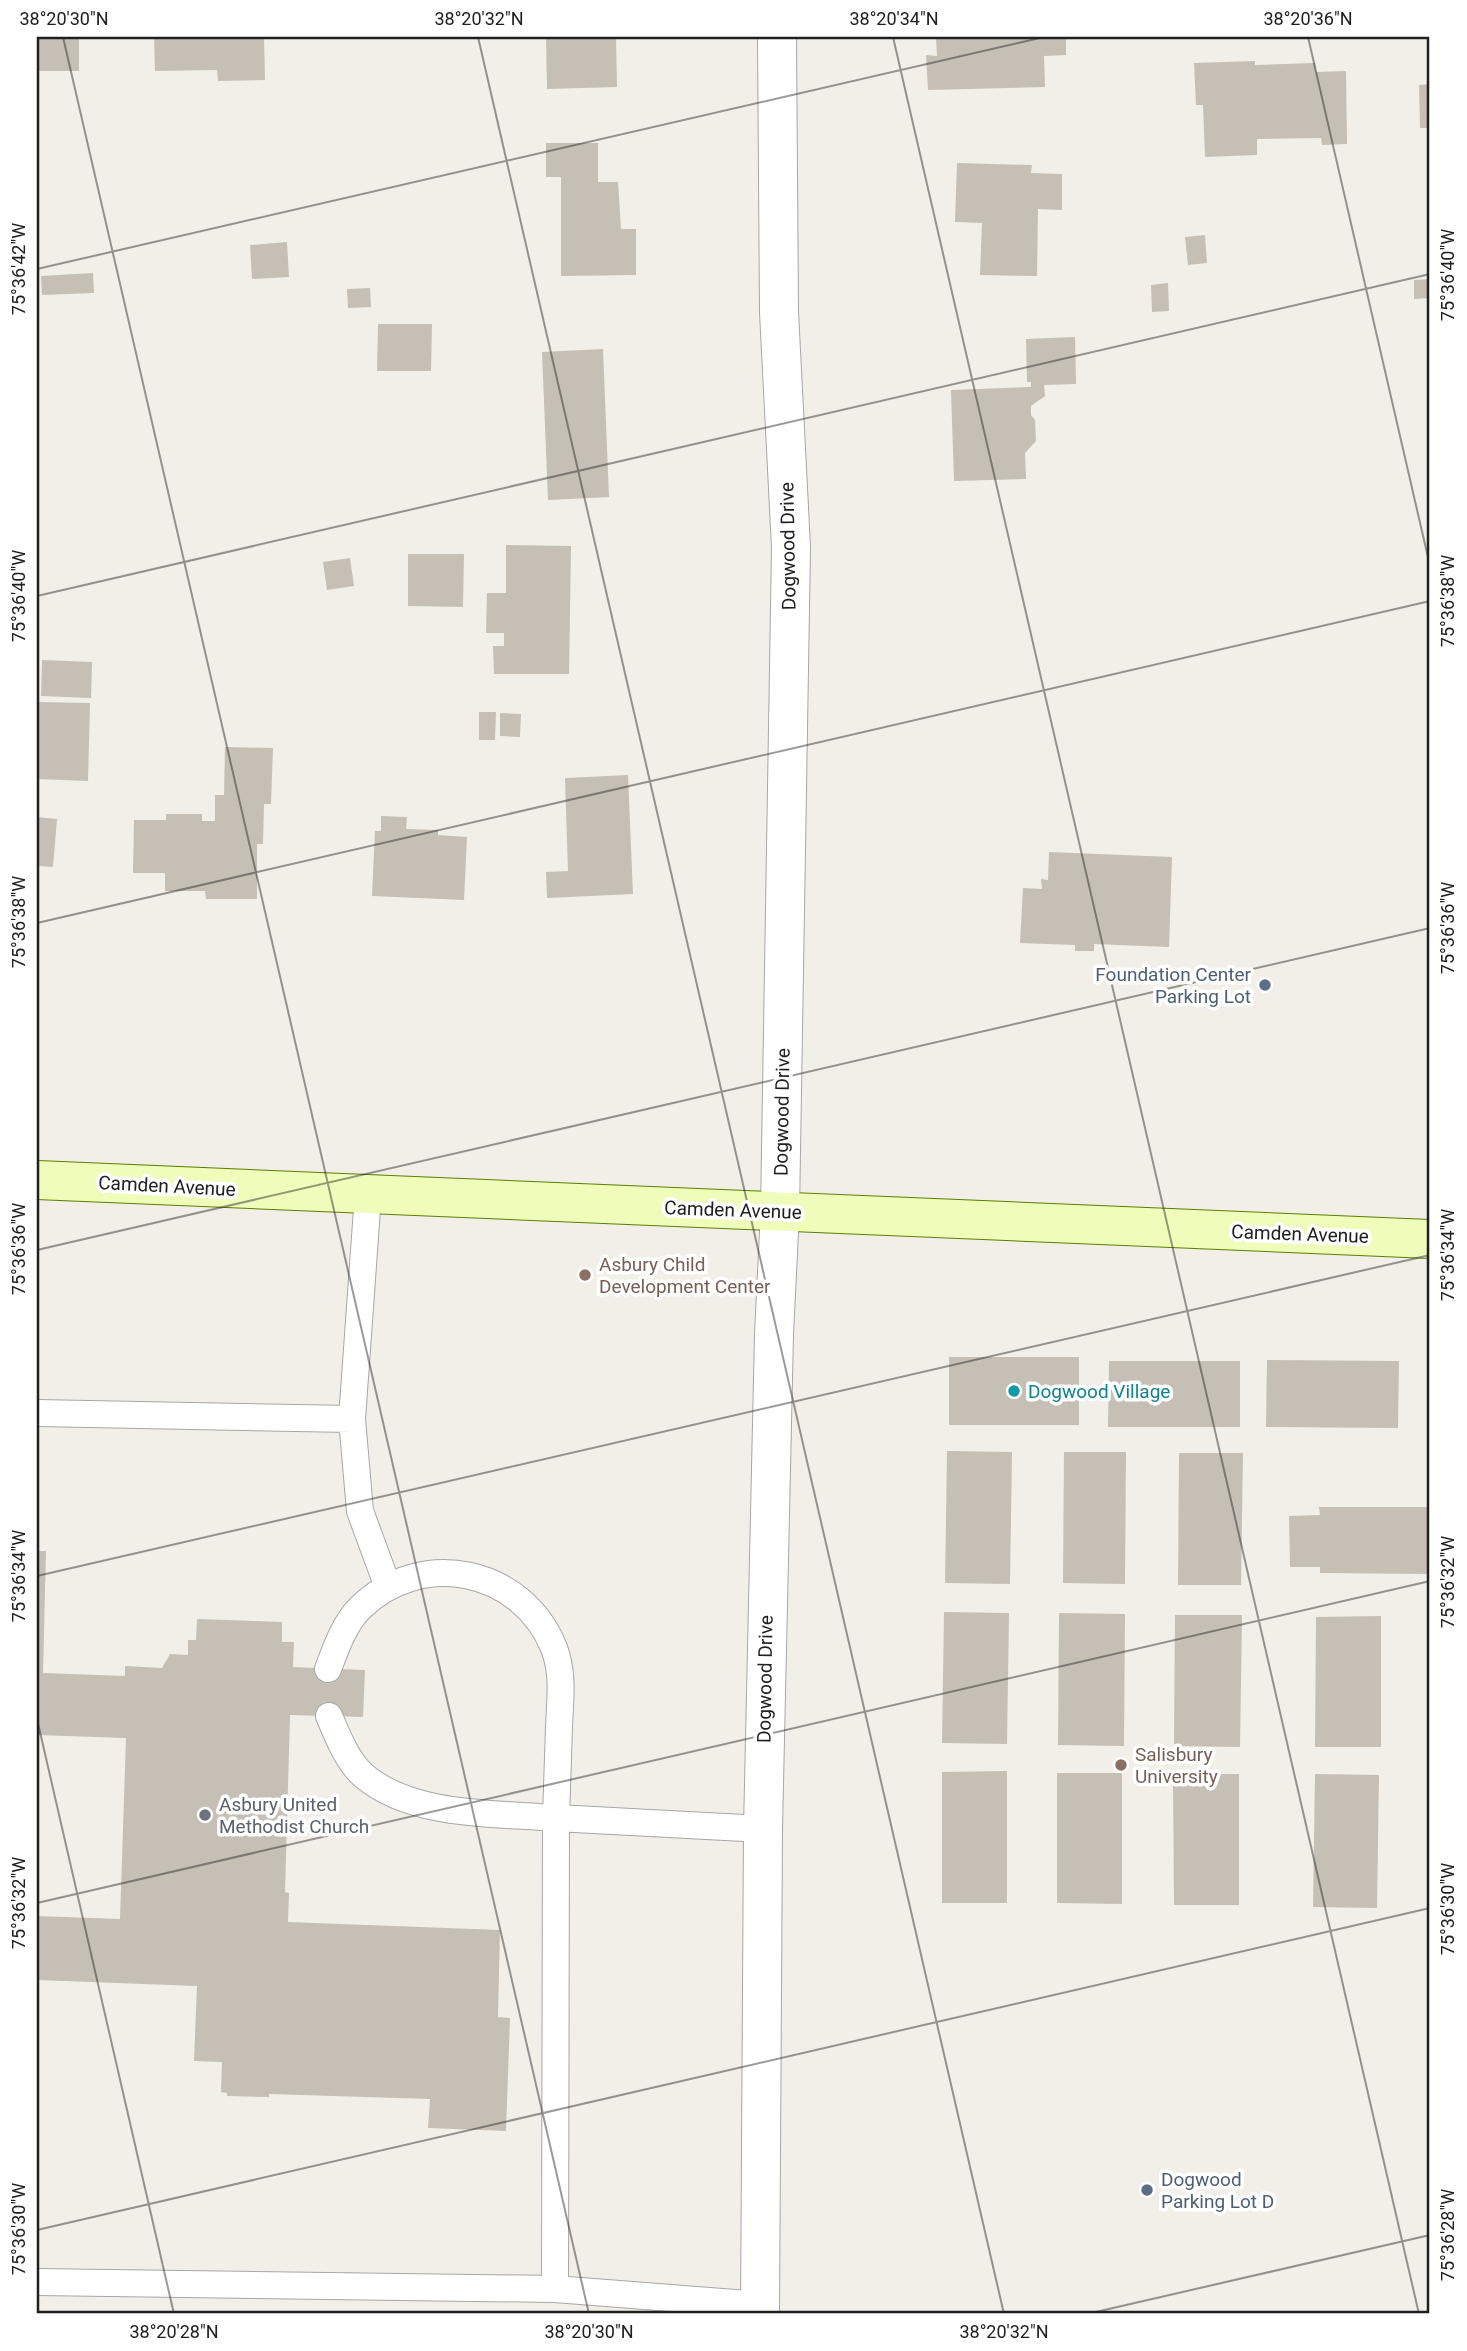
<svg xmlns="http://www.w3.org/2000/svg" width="1467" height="2351" viewBox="0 0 1467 2351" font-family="Roboto,sans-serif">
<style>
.building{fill:#c6bfb6}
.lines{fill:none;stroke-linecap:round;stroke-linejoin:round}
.lane-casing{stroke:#a7a7a7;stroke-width:28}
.street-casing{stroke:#a7a7a7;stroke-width:40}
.secondary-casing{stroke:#5e7e01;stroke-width:40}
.lane{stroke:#fff;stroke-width:26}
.street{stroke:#fff;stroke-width:38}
.secondary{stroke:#effcba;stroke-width:38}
.ticks{fill:none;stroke:#202020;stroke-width:2;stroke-opacity:0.45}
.service-dot{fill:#5c6f8a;stroke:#fff;stroke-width:2.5}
.education-dot{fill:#8d6e63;stroke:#fff;stroke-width:2.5}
.culture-dot{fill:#0f9aa8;stroke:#fff;stroke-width:2.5}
.worship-dot{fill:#6b7280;stroke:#fff;stroke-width:2.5}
.labels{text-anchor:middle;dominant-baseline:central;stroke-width:7;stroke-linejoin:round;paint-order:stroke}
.street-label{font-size:19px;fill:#202020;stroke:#fff}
.service-label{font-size:19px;fill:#4e5e75;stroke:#fff;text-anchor:end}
.education-label{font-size:19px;fill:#785e54;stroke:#fff;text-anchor:start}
.culture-label{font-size:19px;fill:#0d838f;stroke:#fff;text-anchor:start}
.worship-label{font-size:19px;fill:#5b616d;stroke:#fff;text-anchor:start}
.neatline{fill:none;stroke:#202020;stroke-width:2.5}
.ticks-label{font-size:18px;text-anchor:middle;fill:#202020}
</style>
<rect width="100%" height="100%" fill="#f1efe7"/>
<path class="building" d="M 37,37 L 79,37 L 79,71 L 37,71 Z
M 154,37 L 264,37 L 265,80 L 218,81 L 217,70 L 155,71 Z
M 546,37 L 616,37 L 617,87 L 547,89 Z
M 936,37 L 1066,37 L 1066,55 L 1044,56 L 1045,87 L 928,90 L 926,55 L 937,56 Z
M 1255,61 L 1255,65 L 1315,63 L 1316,72 L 1346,71 L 1347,144 L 1322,145 L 1321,138 L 1257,139 L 1257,155 L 1205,157 L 1203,105 L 1196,105 L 1194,63 Z
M 1430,84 L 1430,128 L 1420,128 L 1419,85 Z
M 546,143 L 598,143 L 598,182 L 618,182 L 621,229 L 636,229 L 636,275 L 561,276 L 561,177 L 546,177 Z
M 957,163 L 1032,165 L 1031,173 L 1062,174 L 1062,210 L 1038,209 L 1037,276 L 980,275 L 982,223 L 955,222 Z
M 1205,235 L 1207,263 L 1188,265 L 1185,237 Z
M 287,242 L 289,277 L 252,279 L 250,245 Z
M 93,273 L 94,293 L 42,295 L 41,276 Z
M 1430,279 L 1430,298 L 1414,299 L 1414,280 Z
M 1168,283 L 1169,311 L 1152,312 L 1151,285 Z
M 370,288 L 371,307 L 348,308 L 347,289 Z
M 378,324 L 432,324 L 431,371 L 377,371 Z
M 1075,337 L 1076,384 L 1044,385 L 1045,396 L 1031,406 L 1031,415 L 1035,420 L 1036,441 L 1025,453 L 1026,479 L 954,481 L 951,390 L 1031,387 L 1031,382 L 1027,382 L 1026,339 Z
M 603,349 L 609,497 L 548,500 L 542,352 Z
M 506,545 L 571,546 L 569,674 L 494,674 L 493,646 L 504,646 L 504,633 L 486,633 L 487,593 L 506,593 Z
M 408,554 L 464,554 L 463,607 L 408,606 Z
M 350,558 L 354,586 L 327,590 L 323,562 Z
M 42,660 L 92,662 L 91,698 L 41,696 Z
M 38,702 L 90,703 L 88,781 L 37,779 Z
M 479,712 L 496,712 L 495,740 L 479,740 Z
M 500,713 L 521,714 L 520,737 L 500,736 Z
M 225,747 L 273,748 L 271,804 L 264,804 L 263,844 L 257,844 L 257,899 L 206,899 L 205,891 L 165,891 L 165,873 L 133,873 L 134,820 L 166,820 L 166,814 L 202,814 L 202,821 L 215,821 L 215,795 L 224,795 Z
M 628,775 L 633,894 L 547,898 L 546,872 L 568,871 L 565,778 Z
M 381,816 L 407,817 L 406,829 L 438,830 L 438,835 L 467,837 L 464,900 L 372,896 L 375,831 L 381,831 Z
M 37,817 L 57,819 L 53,867 L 37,866 Z
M 1049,852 L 1172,857 L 1169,947 L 1094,944 L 1094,951 L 1075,951 L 1075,945 L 1020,943 L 1023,888 L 1042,889 L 1041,879 L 1048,880 Z
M 949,1357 L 1079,1357 L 1079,1425 L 949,1425 Z
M 1267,1360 L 1399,1361 L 1398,1428 L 1266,1427 Z
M 1109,1361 L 1240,1361 L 1240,1427 L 1108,1427 Z
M 947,1451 L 1012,1452 L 1010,1584 L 945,1583 Z
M 1064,1452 L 1126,1452 L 1125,1584 L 1063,1583 Z
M 1179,1453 L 1243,1453 L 1241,1585 L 1178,1585 Z
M 1319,1507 L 1430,1507 L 1430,1574 L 1320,1573 L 1320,1567 L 1290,1567 L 1289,1516 L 1320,1515 Z
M 37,1551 L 46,1551 L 43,1673 L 125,1676 L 125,1666 L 162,1668 L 170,1654 L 188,1655 L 188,1640 L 196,1640 L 197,1619 L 282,1622 L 282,1642 L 294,1642 L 293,1667 L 365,1670 L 363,1717 L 290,1715 L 285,1892 L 289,1893 L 288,1922 L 500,1930 L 498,2017 L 510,2018 L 506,2131 L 428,2128 L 430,2099 L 269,2094 L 269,2097 L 227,2096 L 227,2093 L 221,2092 L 222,2062 L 194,2061 L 197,1986 L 37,1980 L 37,1916 L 120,1919 L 126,1738 L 37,1735 Z
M 944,1612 L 1009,1613 L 1007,1744 L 942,1743 Z
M 1059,1613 L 1125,1614 L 1124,1746 L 1058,1745 Z
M 1175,1615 L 1242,1615 L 1240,1747 L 1174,1746 Z
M 1381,1616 L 1381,1747 L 1315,1747 L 1316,1617 Z
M 1007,1771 L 1007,1903 L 942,1903 L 942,1772 Z
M 1057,1773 L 1122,1773 L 1122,1904 L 1057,1903 Z
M 1173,1774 L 1239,1774 L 1239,1905 L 1174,1905 Z
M 1315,1774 L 1379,1775 L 1377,1908 L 1313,1907 Z"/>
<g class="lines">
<g class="lane-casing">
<path id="lane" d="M 368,1195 L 352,1419 L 360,1511 L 388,1587
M 37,1413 L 352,1419
M 328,1669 C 336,1648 344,1624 360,1608 C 421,1548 522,1568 554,1648 C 564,1674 560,1700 559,1727 C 558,1757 557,1788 556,1818 C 495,1813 413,1817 364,1776 C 347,1761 338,1737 329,1716
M 37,2282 L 555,2289
M 761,2305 L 555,2289 L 556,1818 L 763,1829"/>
</g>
<g class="street-casing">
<path id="street" d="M 760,2314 L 763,1829 L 774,1334 L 780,1212 L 791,547 L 779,312 L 777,37"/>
</g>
<g class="secondary-casing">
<path id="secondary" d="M 37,1180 L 1430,1239"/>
</g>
<use href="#lane" class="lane"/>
<use href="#street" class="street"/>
<use href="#secondary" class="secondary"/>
</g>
<path class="ticks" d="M 63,37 L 589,2314M 478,37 L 1004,2314M 893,37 L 1419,2314M 1308,37 L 1430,566M 37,269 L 1044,37M 37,596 L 1430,274M 37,923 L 1430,601M 37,1250 L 1430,928M 37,1576 L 1430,1255M 37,1719 L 174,2314M 37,1903 L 1430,1581M 37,2230 L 1430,1908M 1087,2314 L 1430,2235"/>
<g class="service-dot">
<circle cx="1265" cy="985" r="7"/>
<circle cx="1147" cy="2190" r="7"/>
</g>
<g class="education-dot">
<circle cx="585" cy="1275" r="7"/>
<circle cx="1121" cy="1765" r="7"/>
</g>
<circle class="culture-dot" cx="1014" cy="1391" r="7"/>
<circle class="worship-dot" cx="205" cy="1815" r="7"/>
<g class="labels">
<g class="street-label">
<text transform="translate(788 546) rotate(-91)">Dogwood Drive</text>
<text transform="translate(782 1112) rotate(-89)">Dogwood Drive</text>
<text transform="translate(167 1186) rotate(3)">Camden Avenue</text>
<text transform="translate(733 1210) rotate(2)">Camden Avenue</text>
<text transform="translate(1300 1234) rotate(2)">Camden Avenue</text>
<text transform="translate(765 1679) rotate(-89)">Dogwood Drive</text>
</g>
<g class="service-label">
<text x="1251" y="974">Foundation Center<tspan x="1251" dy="22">Parking Lot</tspan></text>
<text x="1161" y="2179" text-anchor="start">Dogwood<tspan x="1161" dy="22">Parking Lot D</tspan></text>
</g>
<g class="education-label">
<text x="599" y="1264">Asbury Child<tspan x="599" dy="22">Development Center</tspan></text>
<text x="1135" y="1754">Salisbury<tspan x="1135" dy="22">University</tspan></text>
</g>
<g class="culture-label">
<text x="1028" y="1391">Dogwood Village</text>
</g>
<g class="worship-label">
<text x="219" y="1804">Asbury United<tspan x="219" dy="22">Methodist Church</tspan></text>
</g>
</g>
<rect width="1467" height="2351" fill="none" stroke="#ffffff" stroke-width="77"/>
<rect x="38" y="38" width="1390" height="2274" class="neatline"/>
<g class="ticks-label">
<text x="64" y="25">38°20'30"N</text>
<text x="479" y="25">38°20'32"N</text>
<text x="894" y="25">38°20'34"N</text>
<text x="1308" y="25">38°20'36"N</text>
<text transform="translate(19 269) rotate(-90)" y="6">75°36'42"W</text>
<text transform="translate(1448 275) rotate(-90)" y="6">75°36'40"W</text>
<text transform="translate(19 596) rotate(-90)" y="6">75°36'40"W</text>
<text transform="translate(1448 601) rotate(-90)" y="6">75°36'38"W</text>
<text transform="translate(19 922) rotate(-90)" y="6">75°36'38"W</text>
<text transform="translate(1448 928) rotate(-90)" y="6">75°36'36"W</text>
<text transform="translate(19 1249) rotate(-90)" y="6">75°36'36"W</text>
<text transform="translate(1448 1255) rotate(-90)" y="6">75°36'34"W</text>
<text transform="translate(19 1576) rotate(-90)" y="6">75°36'34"W</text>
<text transform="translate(1448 1582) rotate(-90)" y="6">75°36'32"W</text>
<text transform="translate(19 1903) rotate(-90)" y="6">75°36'32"W</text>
<text transform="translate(1448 1909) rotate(-90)" y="6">75°36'30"W</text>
<text transform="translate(19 2229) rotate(-90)" y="6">75°36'30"W</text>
<text transform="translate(1448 2235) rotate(-90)" y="6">75°36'28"W</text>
<text x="174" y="2338">38°20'28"N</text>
<text x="589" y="2338">38°20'30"N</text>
<text x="1004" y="2338">38°20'32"N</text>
</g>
</svg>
